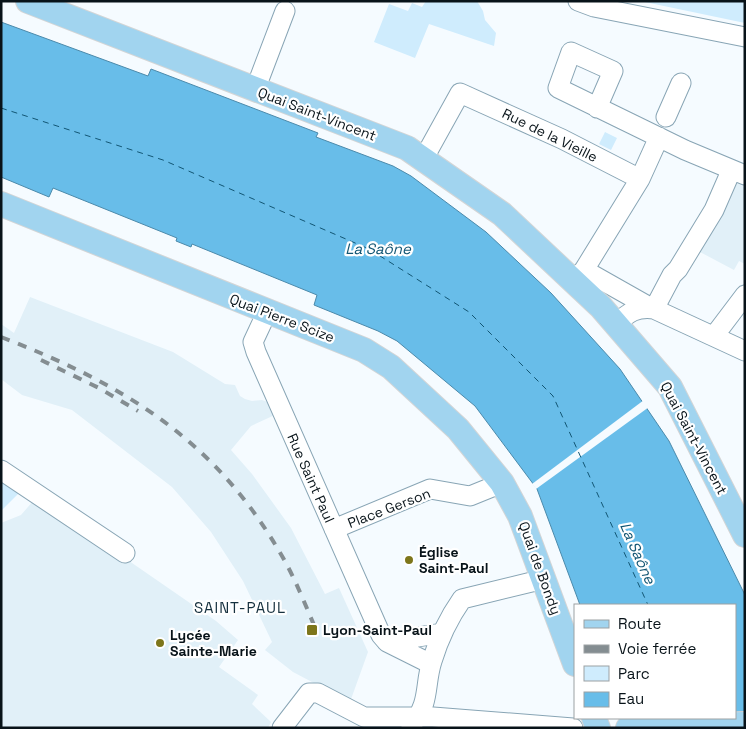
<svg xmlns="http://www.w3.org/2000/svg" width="746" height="729" viewBox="0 0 746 729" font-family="'Space Grotesk',sans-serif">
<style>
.built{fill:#e1f0f8}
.green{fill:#cfecfd}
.water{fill:#68bde9;stroke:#4b8aab}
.pier{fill:#f5fbff}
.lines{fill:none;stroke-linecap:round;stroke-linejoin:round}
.ferry{stroke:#125674;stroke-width:1;stroke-dasharray:6 5;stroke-linecap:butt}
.minor-casing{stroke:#88a5b5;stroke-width:21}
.major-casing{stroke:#d3d5d6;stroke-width:26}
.minor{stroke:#fff;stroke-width:19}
.major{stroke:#a1d4ef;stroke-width:24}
.rail{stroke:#848d91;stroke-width:4;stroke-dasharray:9 9;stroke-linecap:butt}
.poi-dot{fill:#7d761b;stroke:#fff;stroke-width:2}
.labels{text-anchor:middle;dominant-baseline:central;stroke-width:4.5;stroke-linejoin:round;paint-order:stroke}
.street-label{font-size:14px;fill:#081319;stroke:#fff}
.poi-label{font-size:14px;font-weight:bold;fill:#081319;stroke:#fff;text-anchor:start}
.water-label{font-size:15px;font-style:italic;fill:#125674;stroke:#fff}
.neighbourhood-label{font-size:15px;letter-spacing:1px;fill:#17313f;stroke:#fff}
</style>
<rect width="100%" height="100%" fill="#f5fbff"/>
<path class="built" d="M 734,182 L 745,187 L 745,264 L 739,261 L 734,270 L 700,252 L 698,245 Z
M 30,297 L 173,352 L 225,384 L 235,385 L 240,396 L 245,399 L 252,401 L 262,400 L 273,404 L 277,414 L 251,426 L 231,450 L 252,474 L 291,528 L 325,594 L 339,588 L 368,652 L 350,702 L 293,672 L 265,650 L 272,642 L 243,581 L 211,532 L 172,487 L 72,410 L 22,395 L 1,379 L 1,324 L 14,333 Z
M 34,500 L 119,554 L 216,621 L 238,640 L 219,667 L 258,695 L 252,704 L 271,722 L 268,728 L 1,728 L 1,523 L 21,515 Z"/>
<path class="green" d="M 426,1 L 477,1 L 483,11 L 485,20 L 496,33 L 494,46 L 429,24 L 415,58 L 374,42 L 389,4 L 408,11 L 412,3 L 422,7 Z
M 640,1 L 745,1 L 745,23 Z
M 605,132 L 617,138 L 611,150 L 599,144 Z
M 1,477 L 24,488 L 1,511 Z"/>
<path class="water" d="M 1,22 L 148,76 L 151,69 L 318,133 L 316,137 L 393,166 L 411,176 L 486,232 L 551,293 L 620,369 L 669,441 L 745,595 L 745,728 L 735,718 L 735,605 L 580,605 L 537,489 L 475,406 L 397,341 L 378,331 L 314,305 L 317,295 L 192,244 L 191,247 L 176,241 L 177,238 L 53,188 L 49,197 L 1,177 Z"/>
<path class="pier" d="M 644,400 L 649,407 L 536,489 L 532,484 Z"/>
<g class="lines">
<path class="ferry" d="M 1,108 L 163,160 L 369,249 L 469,312 L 553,396 L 648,605"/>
<g class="minor-casing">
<path id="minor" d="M 578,1 L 594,7 L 745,37
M 255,90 L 285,11
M 597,108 L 613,71 L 571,52 L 558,88 L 685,150 L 745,175
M 666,117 L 681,83
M 424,158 L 460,93 L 562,139 L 640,179
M 584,270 L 653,309
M 574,280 L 584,270 L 640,179 L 659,137
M 654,309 L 672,275 L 678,269 L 714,210 L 731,171
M 267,312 L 253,342 L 256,352 L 381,635 L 387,642 L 431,664
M 616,324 C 629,312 636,307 654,309 L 745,351
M 714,336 L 745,295
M 1,470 L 125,553
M 334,529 L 430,489 L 470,496 L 502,483
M 387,642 L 436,634 L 440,635
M 411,726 C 431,702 424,686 432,661 C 439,638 448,619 462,599 L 544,579
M 282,728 L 309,693 L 318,693 L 364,717 L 433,717 L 573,728"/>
</g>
<g class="major-casing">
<path id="major" d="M 28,1 L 407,148 L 502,214 L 601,307 L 670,387 L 745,535
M 1,204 L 364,350 L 391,367 L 458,429 L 502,483 L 520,516 L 575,664
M 594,718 L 598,728
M 628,728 L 745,724"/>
</g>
<use href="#minor" class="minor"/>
<use href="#major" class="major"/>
<path class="rail" d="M 1,337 C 123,384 215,439 282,556 C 296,580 306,607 317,632
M 41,360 L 99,388 L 138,411"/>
</g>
<g class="poi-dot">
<circle cx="409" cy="560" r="5"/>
<rect x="306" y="624" width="12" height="12" rx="2.5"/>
<circle cx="160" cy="643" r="5"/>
</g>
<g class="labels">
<g class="street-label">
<text transform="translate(317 114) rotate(21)">Quai Saint-Vincent</text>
<text transform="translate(550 135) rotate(26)">Rue de la Vieille</text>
<text transform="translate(282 318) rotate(21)">Quai Pierre Scize</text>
<text transform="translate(694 438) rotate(62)">Quai Saint-Vincent</text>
<text transform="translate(311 478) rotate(66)">Rue Saint Paul</text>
<text transform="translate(389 508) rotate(-21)">Place Gerson</text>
<text transform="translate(540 568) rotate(70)">Quai de Bondy</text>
</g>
<g class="poi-label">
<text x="419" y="552">Église<tspan x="419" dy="16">Saint-Paul</tspan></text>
<text x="323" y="630">Lyon-Saint-Paul</text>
<text x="170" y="635">Lycée<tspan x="170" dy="16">Sainte-Marie</tspan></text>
</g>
<g class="water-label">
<text x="378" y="248">La Saône</text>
<text transform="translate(638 553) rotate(66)">La Saône</text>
</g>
<g class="neighbourhood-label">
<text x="240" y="607">SAINT-PAUL</text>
</g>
</g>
<rect width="746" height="729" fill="none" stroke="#081319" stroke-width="5"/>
<rect x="574" y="604" width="162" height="115" fill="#ffffff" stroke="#9ca1a3"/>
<rect x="584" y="620" width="25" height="8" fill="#a1d4ef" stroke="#9ca1a3"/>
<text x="618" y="629" font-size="15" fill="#081319">Route</text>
<rect x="584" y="645" width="25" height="8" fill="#848d91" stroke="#9ca1a3"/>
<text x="618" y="654" font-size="15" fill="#081319">Voie ferrée</text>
<rect x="584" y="666" width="25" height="15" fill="#cfecfd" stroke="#9ca1a3"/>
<text x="618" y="679" font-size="15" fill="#081319">Parc</text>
<rect x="584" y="692" width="25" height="15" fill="#68bde9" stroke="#9ca1a3"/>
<text x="618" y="704" font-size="15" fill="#081319">Eau</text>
</svg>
